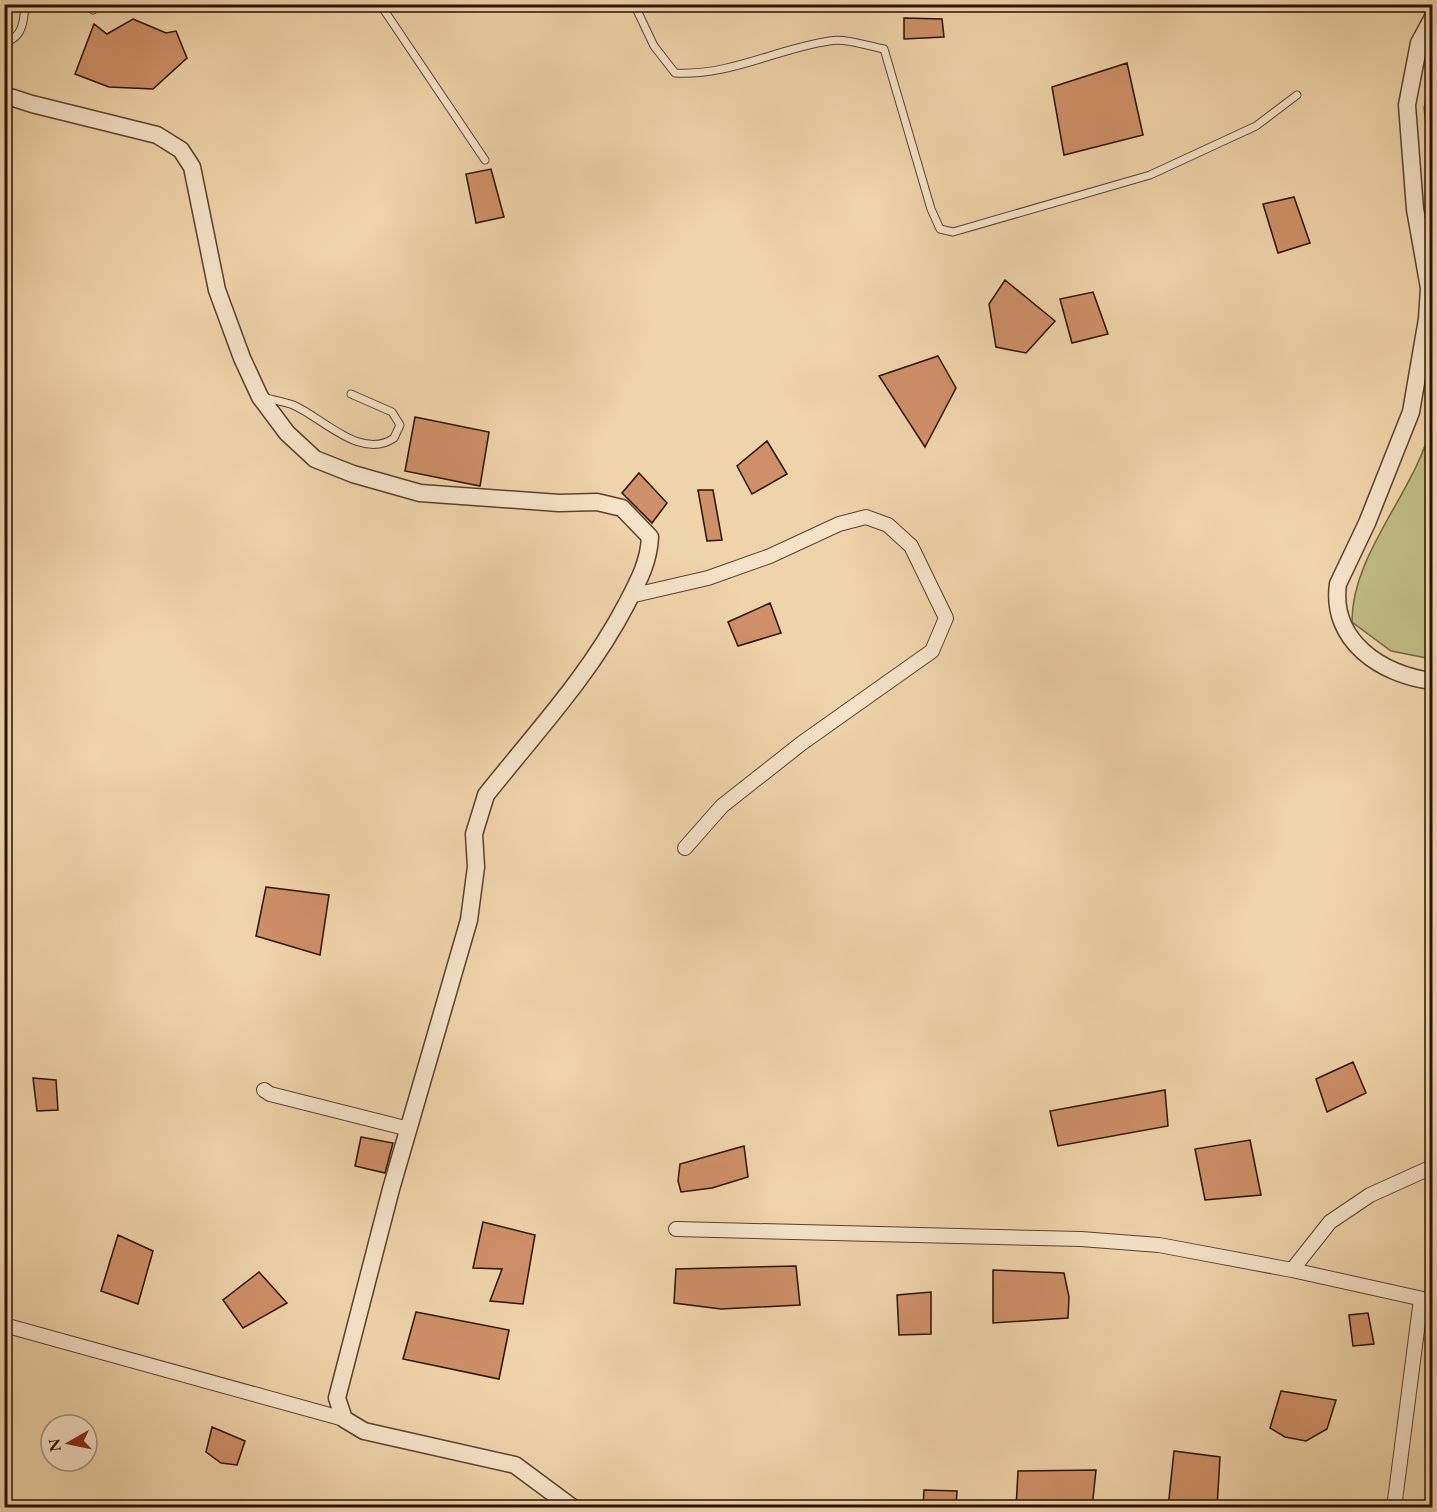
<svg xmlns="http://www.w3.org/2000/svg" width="1437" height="1512" viewBox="0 0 1437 1512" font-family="'EB Garamond',serif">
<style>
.green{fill:#c0ba84;stroke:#746642;stroke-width:1.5}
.building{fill:#cf8f68;stroke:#291300;stroke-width:1.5}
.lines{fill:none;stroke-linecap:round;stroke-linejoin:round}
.service-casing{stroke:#5a432a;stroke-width:9}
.minor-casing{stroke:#5a432a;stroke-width:16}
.tertiary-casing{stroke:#5a432a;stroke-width:19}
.service{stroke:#f5e2c8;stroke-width:7}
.minor{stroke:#f5e2c8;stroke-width:14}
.tertiary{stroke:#f5e2c8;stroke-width:16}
</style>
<rect width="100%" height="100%" fill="#efd3aa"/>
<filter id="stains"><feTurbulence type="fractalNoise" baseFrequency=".00333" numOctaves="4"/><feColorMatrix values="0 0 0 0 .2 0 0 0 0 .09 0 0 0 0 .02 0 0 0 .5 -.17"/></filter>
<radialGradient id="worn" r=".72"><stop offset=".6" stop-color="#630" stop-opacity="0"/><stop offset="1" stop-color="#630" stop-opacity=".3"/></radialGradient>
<path class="green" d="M 1432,76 L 1432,174 L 1424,108 Z
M 1432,423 L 1432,659 L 1391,651 L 1352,622 C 1351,554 1417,490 1432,423 Z"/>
<path class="building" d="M 904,18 L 942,19 L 944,37 L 904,39 Z
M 133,19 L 166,33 L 176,31 L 187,58 L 153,89 L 109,87 L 75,74 L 94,24 L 107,34 Z
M 1127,63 L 1143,135 L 1064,155 L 1052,87 Z
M 491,169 L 504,217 L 476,223 L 466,174 Z
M 1294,197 L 1310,243 L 1278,253 L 1263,204 Z
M 1005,280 L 1055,321 L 1026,353 L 996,347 L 989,304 Z
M 1093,292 L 1108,334 L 1072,343 L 1060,299 Z
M 938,356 L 956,388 L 925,447 L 879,376 Z
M 415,417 L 489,432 L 480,486 L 405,471 Z
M 767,441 L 787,474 L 752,494 L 737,466 Z
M 639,473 L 667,503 L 652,523 L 622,493 Z
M 698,490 L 713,490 L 722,540 L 707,541 Z
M 770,603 L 781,633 L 738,646 L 728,622 Z
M 266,887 L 329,895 L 320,955 L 256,936 Z
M 1353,1062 L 1366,1093 L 1327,1112 L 1316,1079 Z
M 33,1078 L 56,1080 L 58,1110 L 37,1111 Z
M 1165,1090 L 1168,1126 L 1058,1146 L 1050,1111 Z
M 361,1137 L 393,1143 L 385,1173 L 355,1166 Z
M 1250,1140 L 1261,1195 L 1205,1200 L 1195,1149 Z
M 744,1146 L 748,1177 L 712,1188 L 681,1192 L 678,1181 L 680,1164 Z
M 483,1222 L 535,1235 L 523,1304 L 490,1301 L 502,1269 L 473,1268 Z
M 118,1235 L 153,1251 L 138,1304 L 101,1291 Z
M 796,1266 L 800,1305 L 721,1309 L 674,1303 L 676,1269 Z
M 993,1270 L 1064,1273 L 1069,1297 L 1068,1318 L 993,1323 Z
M 259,1272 L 287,1303 L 243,1328 L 223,1300 Z
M 931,1292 L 931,1334 L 899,1335 L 897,1295 Z
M 416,1312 L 509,1330 L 499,1379 L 403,1359 Z
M 1368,1313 L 1374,1344 L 1353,1346 L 1349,1315 Z
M 1281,1391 L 1336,1400 L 1327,1429 L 1306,1441 L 1285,1437 L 1270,1428 Z
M 212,1427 L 245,1441 L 237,1465 L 221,1463 L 206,1452 Z
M 1174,1451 L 1220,1457 L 1217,1508 L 1168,1508 Z
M 1096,1470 L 1092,1508 L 1016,1508 L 1018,1471 Z
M 924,1490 L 957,1491 L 956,1508 L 923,1508 Z"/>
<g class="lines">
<g class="service-casing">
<path id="service" d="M 89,4 L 93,10
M 380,4 L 485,160
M 634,4 L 654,46 L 675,73 C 730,76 776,49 829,41 C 846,38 868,46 884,49 L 931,209 L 940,229 L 953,232 L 1150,175 L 1256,126 L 1297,95
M 4,42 C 23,39 24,20 25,4
M 266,398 C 274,400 284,402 293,405 C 322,417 361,461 394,438 L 400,425 L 392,412 L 351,394"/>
</g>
<g class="minor-casing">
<path id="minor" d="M 630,596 L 708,578 L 770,556 L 839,524 L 866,517 L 888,525 L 911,546 L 946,618 L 932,651 L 802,743 L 722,806 L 685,848
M 264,1090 L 270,1094 L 409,1129
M 676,1229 L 1081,1239 L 1159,1245 L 1292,1270 L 1432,1301
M 1292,1270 L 1330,1222 L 1370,1195 L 1432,1167
M 4,1325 L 344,1419
M 1394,1508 L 1421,1299"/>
</g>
<g class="tertiary-casing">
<path id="tertiary" d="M 1432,19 L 1419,43 L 1407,105 L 1415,209 L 1429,288 L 1427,319 L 1411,412 L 1367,523 L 1338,584 C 1330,641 1382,675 1432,681
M 4,95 L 32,104 L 157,135 L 181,150 L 192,167 L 217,290 L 242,358 L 260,397 L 287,433 L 315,459 L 353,474 L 420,493 L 559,503 L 597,502 L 622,508 L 650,537 C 649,562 638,582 626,605 C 589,676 535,733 486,795 L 474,834 L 476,867 L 469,920 L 391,1189 L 337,1398 L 344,1419 L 364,1431 L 515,1465 L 573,1508"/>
</g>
<use href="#service" class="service"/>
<use href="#minor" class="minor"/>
<use href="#tertiary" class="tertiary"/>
</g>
<rect width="1437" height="1512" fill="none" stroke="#efd3aa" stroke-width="24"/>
<rect x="6" y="6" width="1425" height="1500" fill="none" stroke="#291300" stroke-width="3"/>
<rect x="12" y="12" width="1413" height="1488" fill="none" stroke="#291300" stroke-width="1.5"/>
<g transform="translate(69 1443) rotate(261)"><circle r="28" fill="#f5e2c8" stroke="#a38f78" stroke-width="1.5"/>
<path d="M0-4.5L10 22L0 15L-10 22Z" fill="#8f2418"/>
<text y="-9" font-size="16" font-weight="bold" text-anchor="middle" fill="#291300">N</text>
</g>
<rect width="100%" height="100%" filter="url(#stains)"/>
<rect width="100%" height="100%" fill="url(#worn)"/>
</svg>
